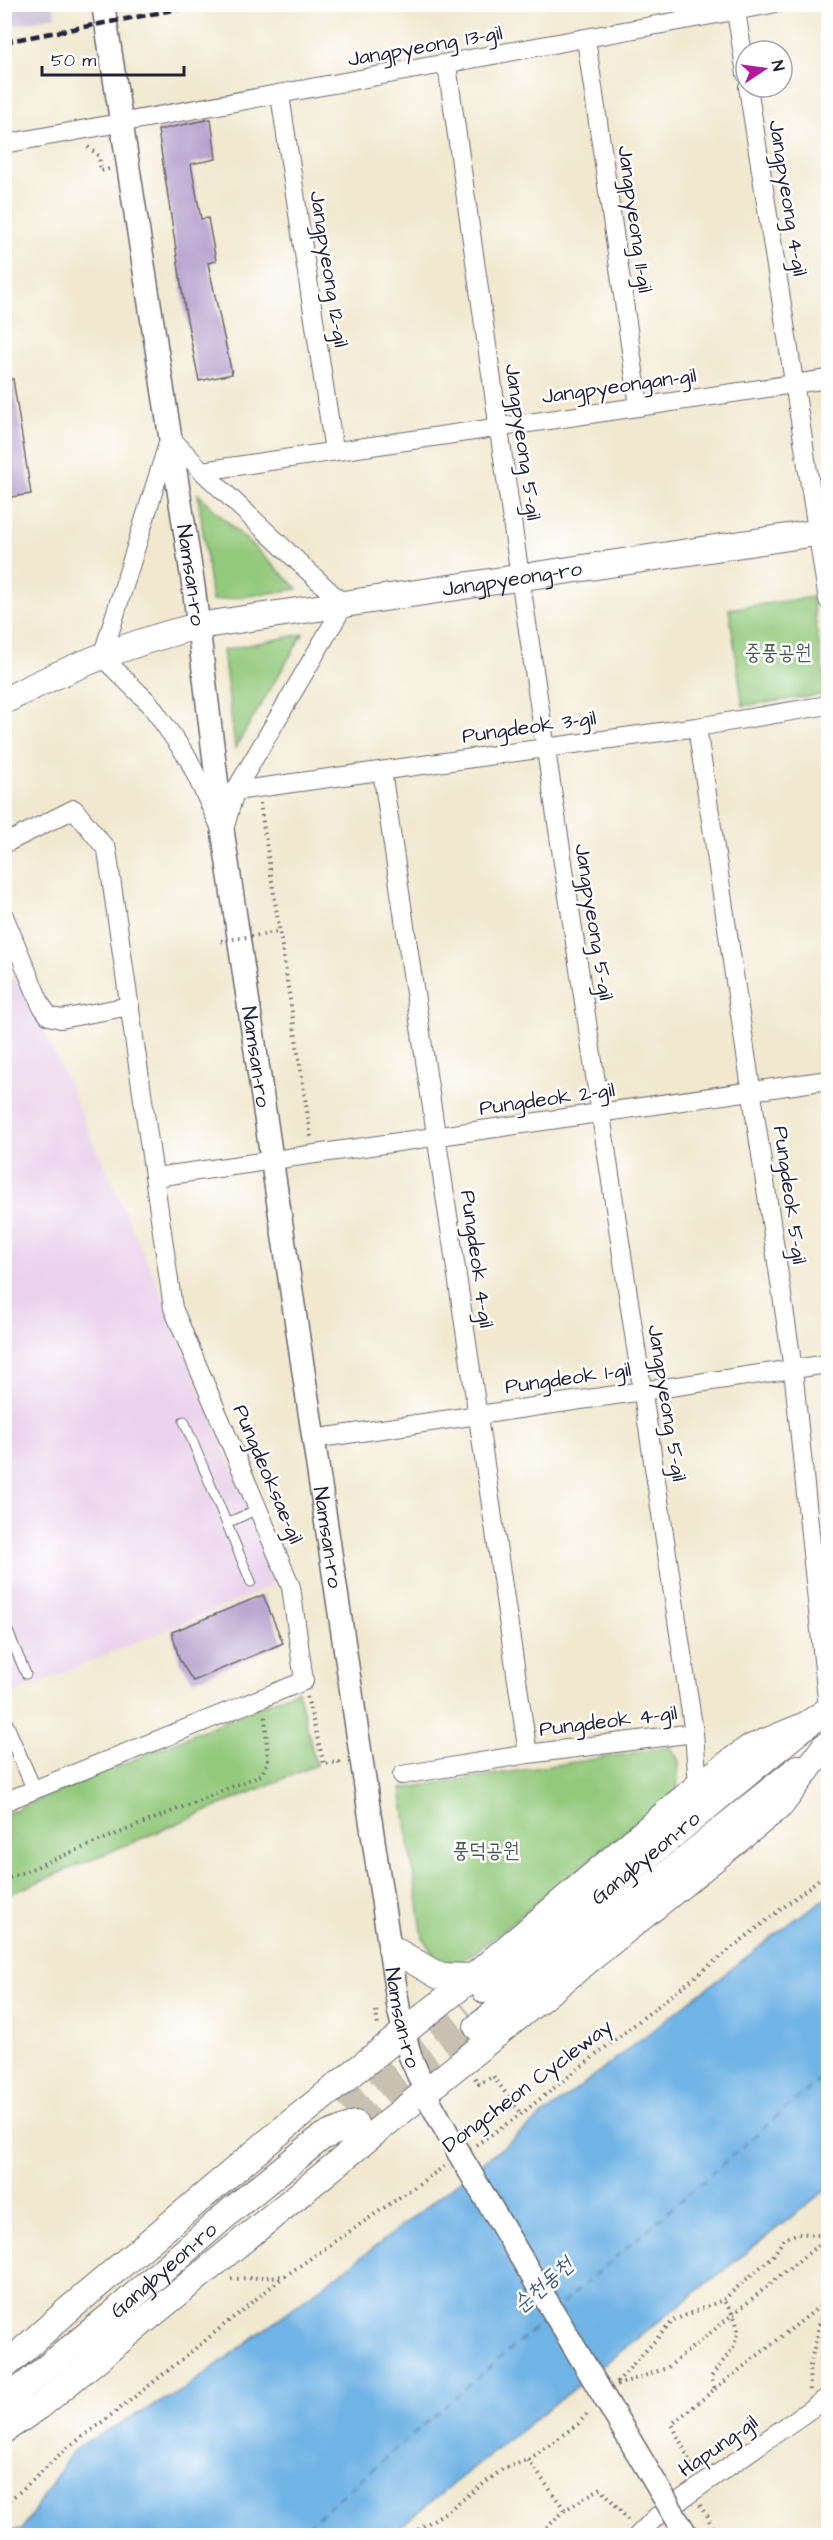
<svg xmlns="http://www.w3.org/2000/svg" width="833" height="2540" viewBox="0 0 833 2540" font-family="'Architects Daughter','Poor Story',sans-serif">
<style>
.built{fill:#ead1ec}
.industrial{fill:#cabfd6}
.green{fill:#93c97c;stroke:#5a765c;stroke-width:1.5}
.water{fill:#70b3e5;stroke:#496a90;stroke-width:1.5}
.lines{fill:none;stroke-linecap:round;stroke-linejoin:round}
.ferry{stroke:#415c7f;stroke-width:1.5;stroke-dasharray:8 6;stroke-linecap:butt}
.building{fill:#b7a0cd}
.secondary-tunnel{stroke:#c8c0b1;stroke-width:26;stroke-dasharray:26 13;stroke-linecap:butt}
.service-casing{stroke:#6a676f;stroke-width:11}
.pedestrian-casing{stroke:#6a676f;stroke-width:16}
.minor-casing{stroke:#6a676f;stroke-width:20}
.tertiary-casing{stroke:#6a676f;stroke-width:25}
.secondary-casing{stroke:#6a676f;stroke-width:28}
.path{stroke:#6a676f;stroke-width:4;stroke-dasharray:1.5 4.5;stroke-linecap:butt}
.service{stroke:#fff;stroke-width:9}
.pedestrian{stroke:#fff;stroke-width:14}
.minor{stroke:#fff;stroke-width:18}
.tertiary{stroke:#fff;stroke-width:22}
.secondary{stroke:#fff;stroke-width:26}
.rail{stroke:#22223b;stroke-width:4.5;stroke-dasharray:9 4.5;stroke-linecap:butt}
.tertiary-bridge-casing{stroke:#6a676f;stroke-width:25;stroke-linecap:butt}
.path-bridge{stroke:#6a676f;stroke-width:4;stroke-dasharray:1.5 4.5;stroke-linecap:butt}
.tertiary-bridge{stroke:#fff;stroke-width:22}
.labels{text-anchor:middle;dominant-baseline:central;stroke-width:5;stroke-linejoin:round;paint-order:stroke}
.street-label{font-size:21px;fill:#22223b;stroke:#fff}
.park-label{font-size:21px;fill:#4a5c52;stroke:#fff}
.water-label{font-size:22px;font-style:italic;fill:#415c7f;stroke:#fff}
</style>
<rect width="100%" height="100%" fill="#fff"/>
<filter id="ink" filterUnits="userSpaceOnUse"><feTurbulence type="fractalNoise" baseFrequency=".0167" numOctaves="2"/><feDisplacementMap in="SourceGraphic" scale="12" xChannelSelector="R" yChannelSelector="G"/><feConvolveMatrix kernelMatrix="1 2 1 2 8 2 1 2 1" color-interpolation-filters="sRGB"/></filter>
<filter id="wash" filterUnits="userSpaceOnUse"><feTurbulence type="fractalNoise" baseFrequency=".008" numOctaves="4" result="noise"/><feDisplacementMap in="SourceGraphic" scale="24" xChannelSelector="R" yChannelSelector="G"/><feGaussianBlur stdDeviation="1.35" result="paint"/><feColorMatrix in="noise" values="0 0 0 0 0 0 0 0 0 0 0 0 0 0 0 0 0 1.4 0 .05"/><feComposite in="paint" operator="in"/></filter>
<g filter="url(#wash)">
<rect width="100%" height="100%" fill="#f1e8cf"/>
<path class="built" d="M 20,977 L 155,1279 L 279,1583 L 5,1697 L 4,984 Z"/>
<path class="industrial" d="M 6,5 L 53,5 L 56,16 L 11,26 Z"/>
<path class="green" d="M 198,494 L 298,589 L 212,601 Z
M 812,597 L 826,694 L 743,706 L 729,609 Z
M 303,634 L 235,748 L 223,650 Z
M 298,1690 L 316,1765 L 5,1896 L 5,1814 Z
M 671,1747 L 679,1761 L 677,1790 L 487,1943 L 455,1966 C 438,1961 432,1953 423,1938 L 401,1789 Z"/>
<path class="water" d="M 828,1897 L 828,2188 L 454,2483 L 391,2535 L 5,2536 L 4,2531 L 22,2530 L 70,2454 L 84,2443 L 183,2390 L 376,2246 L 794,1920 Z"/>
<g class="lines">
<path class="ferry" d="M 562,2304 L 828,2072
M 296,2536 L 545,2319"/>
</g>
<g id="blocks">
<path class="building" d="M 211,119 L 216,159 L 191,164 L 201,219 L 208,218 L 216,261 L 208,263 L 232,374 L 199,381 L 185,310 L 158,130 Z
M 13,379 L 31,494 L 4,498 L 4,380 Z
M 263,1595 L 283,1643 L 193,1681 L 179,1659 L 172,1632 Z"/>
</g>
</g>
<g filter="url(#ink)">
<use href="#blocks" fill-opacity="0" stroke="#6a676f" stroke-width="1.5"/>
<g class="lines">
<path class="secondary-tunnel" d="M 341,2106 L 465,2007
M 355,2124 L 477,2027"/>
<g class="service-casing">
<path id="service" d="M 184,1421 L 251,1582
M 227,1523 L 258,1509
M 4,1627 L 6,1627 L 26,1674"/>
</g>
<g class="pedestrian-casing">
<path id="pedestrian" d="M 4,1720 L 34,1789"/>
</g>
<g class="minor-casing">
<path id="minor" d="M 736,11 L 746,74
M 586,39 L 639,406
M 447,65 L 520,577 L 694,1733 L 698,1786
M 748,87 L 828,600
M 280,95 L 334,451
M 4,144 L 772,4
M 170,437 L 202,471 L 344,605 L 235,791 L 223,833 L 188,758 L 150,704 L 102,657 Z
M 202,471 L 828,379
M 697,727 L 793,1369 L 828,1708
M 382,771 L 528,1754
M 235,791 L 697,727 L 828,705
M 4,844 L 74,809 L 107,850 L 173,1308 L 291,1587 L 304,1681 L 4,1802
M 4,916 L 41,1005 L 49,1016 L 61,1019 L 130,1006
M 156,1177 L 828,1080
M 313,1439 L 828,1364
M 402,1775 L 528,1754 L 694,1733
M 637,2536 L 656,2517 L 828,2397"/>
</g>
<g class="tertiary-casing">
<g id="tertiary">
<path id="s1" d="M 103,4 L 194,590 L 223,833 L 399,2011 L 410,2056 L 430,2102"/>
</g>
</g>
<g class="secondary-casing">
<g id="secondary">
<path id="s2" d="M 4,701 C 65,669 132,642 198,626 L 828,531"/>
<path d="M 391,1948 L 439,1976 L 473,1977"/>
<path id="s3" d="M 485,1990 L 806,1725 L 828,1710"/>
<path d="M 477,2027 L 798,1768"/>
<path d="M 4,2367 L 68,2310 L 288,2125 L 473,1977 L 698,1786 L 748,1749 L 806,1725"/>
<path id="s4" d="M 4,2402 L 114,2313 L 234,2208 L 322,2137 L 355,2124"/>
<path d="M 4,2430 L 40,2406 L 388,2122 L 781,1805 L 825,1746"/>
</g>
</g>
<path class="path" d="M 88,147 L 99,156 L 101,171 L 109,169
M 260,803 L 311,1137
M 307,1697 L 324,1764 L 339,1762 L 340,1766
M 4,1880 L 261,1775 L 268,1762 L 265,1716
M 376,2011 L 378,2027
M 475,2078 L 479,2084 L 493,2076 L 521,2114
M 476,2145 L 521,2114 L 828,1872
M 231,2279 L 285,2276 L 445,2166
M 617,2382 L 674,2320 L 723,2300 L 773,2256 L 784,2239 L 798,2233 L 828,2236
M 617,2385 L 667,2368 L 828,2237
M 715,2389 L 828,2300
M 810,2390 L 809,2370 L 824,2304
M 528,2460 L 565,2510
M 694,2470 L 672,2424 L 715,2389 L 711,2377 C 735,2344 751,2337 723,2300
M 4,2503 C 31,2486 49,2461 74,2443 C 146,2390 214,2333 283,2277
M 700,2505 L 718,2536
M 408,2536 L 449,2510 L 503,2469 L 528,2460 L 578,2424 L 589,2412
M 538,2536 L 565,2510 L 601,2488 L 629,2521"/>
<use href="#service" class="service"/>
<use href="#pedestrian" class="pedestrian"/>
<use href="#minor" class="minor"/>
<use href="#tertiary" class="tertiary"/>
<use href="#secondary" class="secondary"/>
<path class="rail" d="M 4,42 L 205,4"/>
<g class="tertiary-bridge-casing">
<path id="tertiary-bridge" d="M 430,2102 L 458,2152 L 687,2536"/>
</g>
<path class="path-bridge" d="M 221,941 L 278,932"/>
<use href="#tertiary-bridge" class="tertiary-bridge"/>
</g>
</g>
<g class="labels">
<g class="street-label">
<text transform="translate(425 46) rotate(-10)">Jangpyeong 13-gil</text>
<text transform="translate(788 198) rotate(81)">Jangpyeong 4-gil</text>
<text transform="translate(635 219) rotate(82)">Jangpyeong 11-gil</text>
<text transform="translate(329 269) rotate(81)">Jangpyeong 12-gil</text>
<text transform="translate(619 386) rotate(-8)">Jangpyeongan-gil</text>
<text transform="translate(523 442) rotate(82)">Jangpyeong 5-gil</text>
<text stroke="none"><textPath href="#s1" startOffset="578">Namsan-ro</textPath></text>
<text stroke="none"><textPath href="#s2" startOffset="526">Jangpyeong-ro</textPath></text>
<text transform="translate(529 727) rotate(-8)">Pungdeok 3-gil</text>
<text transform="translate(594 922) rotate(81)">Jangpyeong 5-gil</text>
<text stroke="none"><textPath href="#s1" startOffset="1064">Namsan-ro</textPath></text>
<text transform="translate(547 1099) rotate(-8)">Pungdeok 2-gil</text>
<text transform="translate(790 1195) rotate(82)">Pungdeok 5-gil</text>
<text transform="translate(477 1259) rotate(82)">Pungdeok 4-gil</text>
<text transform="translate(568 1378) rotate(-8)">Pungdeok 1-gil</text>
<text transform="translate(667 1403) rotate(81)">Jangpyeong 5-gil</text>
<text transform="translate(268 1474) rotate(67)">Pungdeoksae-gil</text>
<text stroke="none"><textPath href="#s1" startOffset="1550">Namsan-ro</textPath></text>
<text transform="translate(608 1721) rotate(-7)">Pungdeok 4-gil</text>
<text stroke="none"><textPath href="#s3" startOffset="208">Gangbyeon-ro</textPath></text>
<text stroke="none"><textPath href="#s1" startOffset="2036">Namsan-ro</textPath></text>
<text transform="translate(527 2086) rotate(-37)">Dongcheon Cycleway</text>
<text stroke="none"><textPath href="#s4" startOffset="207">Gangbyeon-ro</textPath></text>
<text transform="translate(718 2446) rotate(-35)">Hapung-gil</text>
</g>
<g class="park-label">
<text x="778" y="652">중풍공원</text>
<text x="486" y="1850">풍덕공원</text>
</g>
<g class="water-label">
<text transform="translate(543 2285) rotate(-41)">순천동천</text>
</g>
</g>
<rect width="833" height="2540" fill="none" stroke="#fff" stroke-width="24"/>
<g transform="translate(764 69) rotate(77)"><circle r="28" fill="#ffffff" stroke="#a7a7b1" stroke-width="1.5"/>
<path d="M0-4.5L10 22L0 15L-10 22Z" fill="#b5179e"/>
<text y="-9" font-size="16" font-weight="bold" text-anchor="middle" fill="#22223b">N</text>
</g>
<path d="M42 66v9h142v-9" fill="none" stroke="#22223b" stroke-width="3"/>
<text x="51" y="66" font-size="18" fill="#22223b" stroke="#ffffff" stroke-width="4.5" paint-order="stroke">50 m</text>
</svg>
